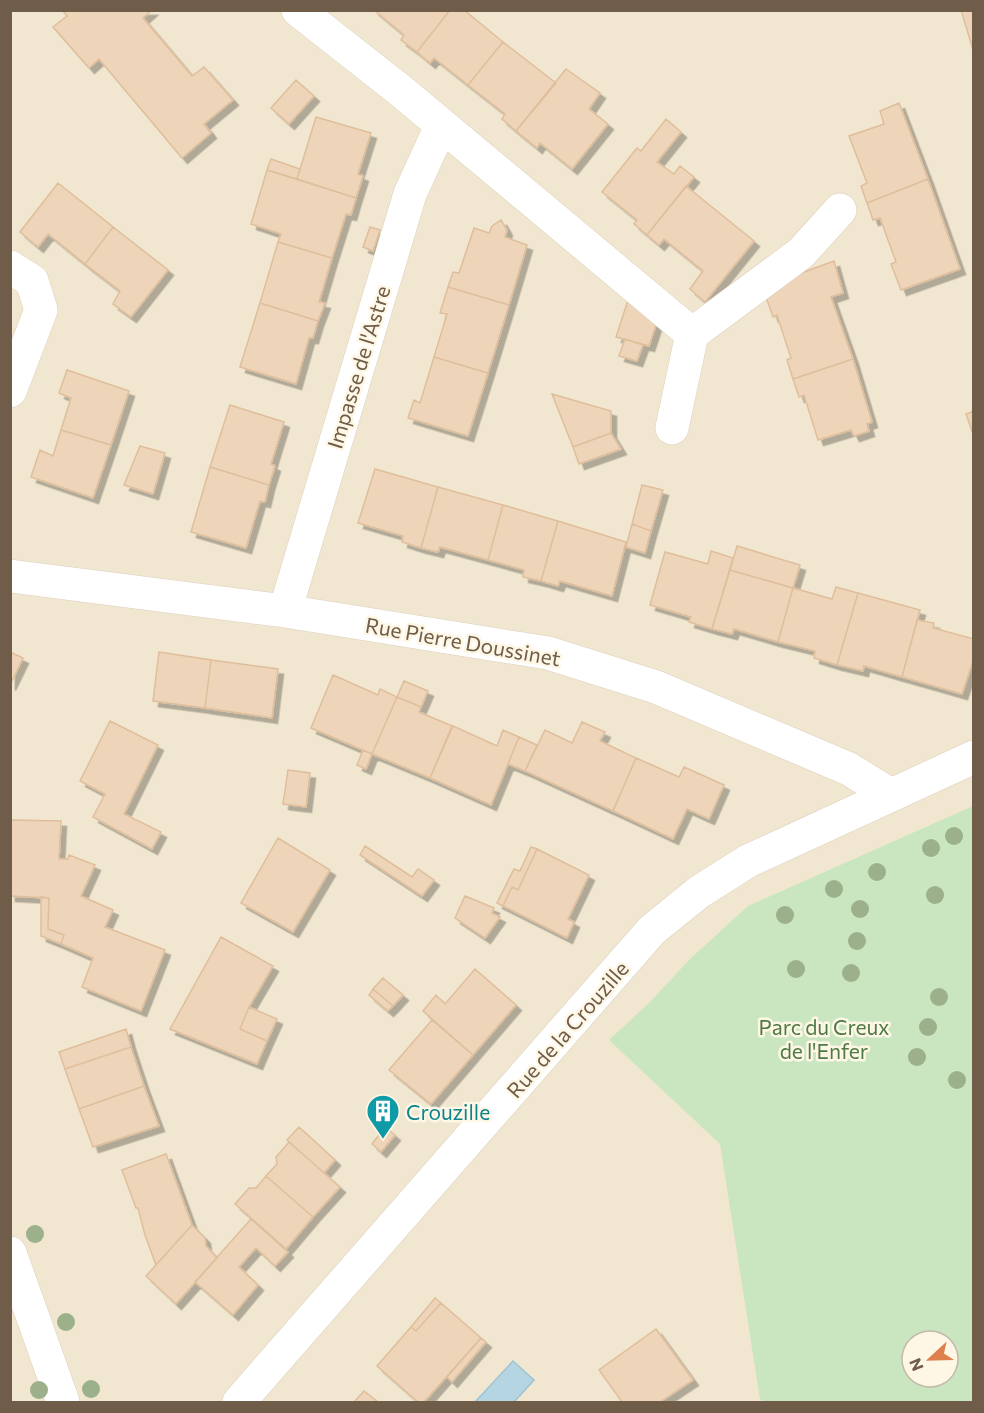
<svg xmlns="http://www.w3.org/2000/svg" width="984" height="1413" viewBox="0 0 984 1413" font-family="Commissioner,sans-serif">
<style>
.residential{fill:#f1e6cf;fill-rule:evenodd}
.green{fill:#cae6c0;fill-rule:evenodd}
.water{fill:#b6d5e2;stroke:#9dc3d3;stroke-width:1.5}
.building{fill:#eed5b9;stroke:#dfbe9b;stroke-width:1.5;filter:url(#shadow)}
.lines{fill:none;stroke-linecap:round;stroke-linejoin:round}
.minor-casing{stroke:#ddd0bd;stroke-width:34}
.minor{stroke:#fff;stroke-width:33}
.tree{fill:#9bb08b}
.labels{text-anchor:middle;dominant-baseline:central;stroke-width:5;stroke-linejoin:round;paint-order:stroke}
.street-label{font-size:21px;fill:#6f5c49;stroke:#fef7e5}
.park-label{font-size:21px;fill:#4e7a45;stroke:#fef7e5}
.culture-label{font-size:21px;fill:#0d838f;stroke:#fef7e5;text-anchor:start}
</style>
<defs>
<filter id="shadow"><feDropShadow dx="5.5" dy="5.5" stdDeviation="0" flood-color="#0004"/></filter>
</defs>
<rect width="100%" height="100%" fill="#faf3e0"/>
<path class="residential" d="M 10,11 L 973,11 L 973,1402 L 11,1402 ZM 912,1341 L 948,1341 L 948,1377 L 912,1377 Z"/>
<path class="green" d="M 973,806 L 973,1402 L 765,1402 L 760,1399 L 720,1144 L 609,1040 L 650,1002 L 690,959 L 748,906 ZM 912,1341 L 948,1341 L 948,1377 L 912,1377 Z"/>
<path class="water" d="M 513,1361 L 534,1380 L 514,1402 L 475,1402 Z"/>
<path class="building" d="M 62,10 L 152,10 L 143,18 L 192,76 L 204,67 L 233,100 L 204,124 L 211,133 L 182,158 L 99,59 L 89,68 L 53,27 L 67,16 Z
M 374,10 L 450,10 L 417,52 L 401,40 L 404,35 Z
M 450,10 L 464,10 L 503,42 L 468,85 L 434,58 L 430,63 L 417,52 Z
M 961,10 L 974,10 L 974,53 Z
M 503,42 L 556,83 L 516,131 L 502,119 L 505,114 L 468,85 Z
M 566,69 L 600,93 L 589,109 L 608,124 L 572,169 L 540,143 L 537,148 L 516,131 Z
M 296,80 L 314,96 L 289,124 L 271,108 Z
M 899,103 L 928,179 L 867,203 L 861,186 L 867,183 L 849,136 L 884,124 L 880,111 Z
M 316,117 L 371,133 L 358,174 L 363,176 L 356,198 L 297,179 Z
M 666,119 L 681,132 L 657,162 L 674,174 L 680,166 L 694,177 L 647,235 L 634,224 L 637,220 L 602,192 L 637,148 L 641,151 Z
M 271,159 L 300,169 L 297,179 L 267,170 Z
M 267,170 L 356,198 L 351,215 L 346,214 L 332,258 L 278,242 L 281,234 L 251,224 Z
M 928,179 L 960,269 L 901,290 L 891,264 L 896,262 L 880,218 L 873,220 L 867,203 Z
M 58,183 L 113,227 L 85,264 L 48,234 L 38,247 L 20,232 Z
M 686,186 L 754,241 L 705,302 L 690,289 L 703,271 L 664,239 L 659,245 L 647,235 Z
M 501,220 L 507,230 L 505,237 L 527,245 L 509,305 L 448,287 L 453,272 L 459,273 L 474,228 L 489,233 L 492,226 Z
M 113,227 L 168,270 L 131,317 L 113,304 L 120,291 L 85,264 Z
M 370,227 L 380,230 L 373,251 L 363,247 Z
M 278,242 L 332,258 L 319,302 L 325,303 L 318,321 L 260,303 Z
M 834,261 L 843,293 L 831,297 L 853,359 L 793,379 L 787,360 L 791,358 L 777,315 L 773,317 L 766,297 L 793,276 Z
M 448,287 L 509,305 L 488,373 L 434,357 L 447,314 L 440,313 Z
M 630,294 L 656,325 L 649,346 L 616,337 Z
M 260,303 L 318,321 L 313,338 L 309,338 L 296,384 L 240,367 Z
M 625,339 L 643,345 L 637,361 L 619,356 Z
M 434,357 L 488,373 L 468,436 L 408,418 L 414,400 L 420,403 Z
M 853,359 L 872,422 L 867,424 L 869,431 L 854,436 L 851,430 L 818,440 L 804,395 L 799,397 L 793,379 Z
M 67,370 L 129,391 L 111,445 L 61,430 L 71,398 L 59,393 Z
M 552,394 L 611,411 L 611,433 L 573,447 Z
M 230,405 L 284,422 L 271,464 L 275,466 L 269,485 L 210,467 Z
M 974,411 L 974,437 L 966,414 Z
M 61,430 L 111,445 L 93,498 L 31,477 L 40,450 L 53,456 Z
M 611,433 L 621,449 L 579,464 L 573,447 Z
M 140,446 L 165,453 L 153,494 L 124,485 Z
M 210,467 L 269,485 L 265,502 L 260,501 L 246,548 L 191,532 Z
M 375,469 L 438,487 L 421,548 L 402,542 L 403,536 L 358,523 Z
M 642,485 L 663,490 L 651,531 L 632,524 Z
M 438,487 L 503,505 L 488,560 L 440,547 L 438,552 L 421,548 Z
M 503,505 L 558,521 L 541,581 L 523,577 L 524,570 L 488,560 Z
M 558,521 L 626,542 L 612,596 L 560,581 L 558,586 L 541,581 Z
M 632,524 L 651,531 L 645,553 L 626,547 Z
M 737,546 L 800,565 L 793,588 L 730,570 Z
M 711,551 L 733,558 L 712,629 L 689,622 L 691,617 L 650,605 L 665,552 L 708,564 Z
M 730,570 L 793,588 L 778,642 L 734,629 L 732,634 L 712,629 Z
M 836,587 L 858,593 L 837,665 L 814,658 L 815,651 L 778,642 L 793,588 L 832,599 Z
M 858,593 L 920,610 L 902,677 L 864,666 L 863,671 L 837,665 Z
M 917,620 L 934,623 L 933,628 L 974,639 L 974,658 L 962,694 L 902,677 Z
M 10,652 L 23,658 L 10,685 Z
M 159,652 L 211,660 L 205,708 L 153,701 Z
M 211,660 L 278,669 L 272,718 L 205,708 Z
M 333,675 L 378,695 L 380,689 L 397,697 L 372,754 L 311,728 Z
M 404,681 L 428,691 L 421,707 L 397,697 Z
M 397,697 L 421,707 L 419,712 L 452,726 L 430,778 L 372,754 Z
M 110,721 L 158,745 L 124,814 L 161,832 L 152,849 L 93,817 L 105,794 L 80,781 Z
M 582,722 L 605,732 L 600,741 L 636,758 L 613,811 L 525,771 L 545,730 L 572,743 Z
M 453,726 L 497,746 L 503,730 L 519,737 L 491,805 L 430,778 Z
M 519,737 L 537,745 L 525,771 L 508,764 Z
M 363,750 L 372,754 L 366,769 L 357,765 Z
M 636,758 L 679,777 L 684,767 L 724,785 L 709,819 L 687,809 L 673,839 L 613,811 Z
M 288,770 L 310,773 L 306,807 L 283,804 Z
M 10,820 L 61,821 L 59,859 L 68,859 L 69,855 L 95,865 L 81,896 L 113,910 L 105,927 L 165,950 L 141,1011 L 82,987 L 93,958 L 61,944 L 64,935 L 48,929 L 49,898 L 10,896 Z
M 278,838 L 330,870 L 293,932 L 241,903 Z
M 365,846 L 412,877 L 418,869 L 434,880 L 422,896 L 360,855 Z
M 531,847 L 537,849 L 518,890 L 512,887 L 503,906 L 497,903 L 514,869 L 520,871 Z
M 537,849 L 589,875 L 568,919 L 574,922 L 567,938 L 503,906 L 512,887 L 518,890 Z
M 465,896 L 494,908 L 492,913 L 500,917 L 485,938 L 455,918 Z
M 41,897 L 49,898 L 48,929 L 64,935 L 61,944 L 41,936 Z
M 221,937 L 273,966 L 249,1007 L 240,1029 L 267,1041 L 257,1064 L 170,1029 Z
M 475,969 L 516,1005 L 473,1055 L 423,1011 L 436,995 L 445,1004 Z
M 383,978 L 403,995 L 393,1006 L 373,989 Z
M 373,989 L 393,1006 L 388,1011 L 369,995 Z
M 249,1007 L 277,1019 L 267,1041 L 240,1029 Z
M 432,1020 L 473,1055 L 431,1104 L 389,1070 Z
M 126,1029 L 131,1047 L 65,1069 L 59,1052 Z
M 131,1047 L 144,1086 L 79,1109 L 65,1069 Z
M 144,1086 L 159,1126 L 93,1147 L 79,1109 Z
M 299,1127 L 335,1160 L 324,1173 L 287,1140 Z
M 385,1127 L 395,1135 L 381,1152 L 372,1144 Z
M 289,1142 L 340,1187 L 313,1217 L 266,1176 L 277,1164 L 276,1157 Z
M 166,1154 L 192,1225 L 156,1265 L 145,1235 L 138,1208 L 136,1208 L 122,1170 Z
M 266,1176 L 313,1217 L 286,1249 L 235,1204 L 249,1188 L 256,1188 Z
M 251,1219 L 288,1252 L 275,1266 L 256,1248 L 239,1267 L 258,1285 L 233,1315 L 195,1282 Z
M 192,1225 L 205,1238 L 206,1246 L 217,1258 L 176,1304 L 146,1276 Z
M 435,1298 L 441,1303 L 416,1331 L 411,1327 Z
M 441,1303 L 481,1338 L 424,1402 L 418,1402 L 377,1366 L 411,1327 L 416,1331 Z
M 656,1329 L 693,1380 L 660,1402 L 622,1402 L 599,1370 Z
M 481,1338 L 486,1342 L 452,1382 L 447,1377 Z
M 364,1391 L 378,1402 L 354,1402 Z"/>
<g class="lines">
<g class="minor-casing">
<path id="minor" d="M 298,10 L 401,91 L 692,334 L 801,253 L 840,210
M 10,267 L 32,281 L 41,310 L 10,391
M 672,428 L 692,334
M 10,576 L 285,611 L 548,653 L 656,687 L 849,769 L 891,795
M 285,611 L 410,194 L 441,126
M 10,1253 L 63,1402
M 239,1402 L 652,930 L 699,892 L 748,861 L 974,757"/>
</g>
<use href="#minor" class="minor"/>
</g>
<g class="tree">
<circle cx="954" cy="836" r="9"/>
<circle cx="931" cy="848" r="9"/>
<circle cx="877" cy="872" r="9"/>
<circle cx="834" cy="889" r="9"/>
<circle cx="935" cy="895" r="9"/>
<circle cx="860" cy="909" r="9"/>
<circle cx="785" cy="915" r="9"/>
<circle cx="857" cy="941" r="9"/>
<circle cx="796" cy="969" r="9"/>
<circle cx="851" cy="973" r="9"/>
<circle cx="939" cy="997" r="9"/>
<circle cx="928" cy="1027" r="9"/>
<circle cx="917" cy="1057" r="9"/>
<circle cx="957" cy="1080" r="9"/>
<circle cx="35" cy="1234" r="9"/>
<circle cx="66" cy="1322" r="9"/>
<circle cx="91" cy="1389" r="9"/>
<circle cx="39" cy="1390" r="9"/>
</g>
<defs>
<g id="building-pin" transform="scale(1.725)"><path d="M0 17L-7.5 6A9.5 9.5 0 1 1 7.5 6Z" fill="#0f9aa8" stroke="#fef7e5"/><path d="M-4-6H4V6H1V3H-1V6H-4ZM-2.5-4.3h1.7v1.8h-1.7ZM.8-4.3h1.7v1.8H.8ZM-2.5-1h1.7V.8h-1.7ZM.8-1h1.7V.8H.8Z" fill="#fff"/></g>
</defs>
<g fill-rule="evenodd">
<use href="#building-pin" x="383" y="1111"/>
</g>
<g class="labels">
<g class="street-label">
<text transform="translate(358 367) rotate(-73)">Impasse de l'Astre</text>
<text transform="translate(463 641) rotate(10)">Rue Pierre Doussinet</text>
<text transform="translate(567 1029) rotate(-49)">Rue de la Crouzille</text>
</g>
<g class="park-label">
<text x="824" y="1026">Parc du Creux<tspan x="824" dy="24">de l'Enfer</tspan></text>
</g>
<g class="culture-label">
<text x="406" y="1111">Crouzille</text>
</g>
</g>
<rect width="984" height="1413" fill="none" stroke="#6f5c49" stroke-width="24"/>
<g transform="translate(930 1359) rotate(248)"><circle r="28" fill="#fef7e5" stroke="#c5b9a7" stroke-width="1.5"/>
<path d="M0-4.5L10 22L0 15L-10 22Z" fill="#dd804c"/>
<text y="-9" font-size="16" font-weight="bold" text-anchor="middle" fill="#6f5c49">N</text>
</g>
</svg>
